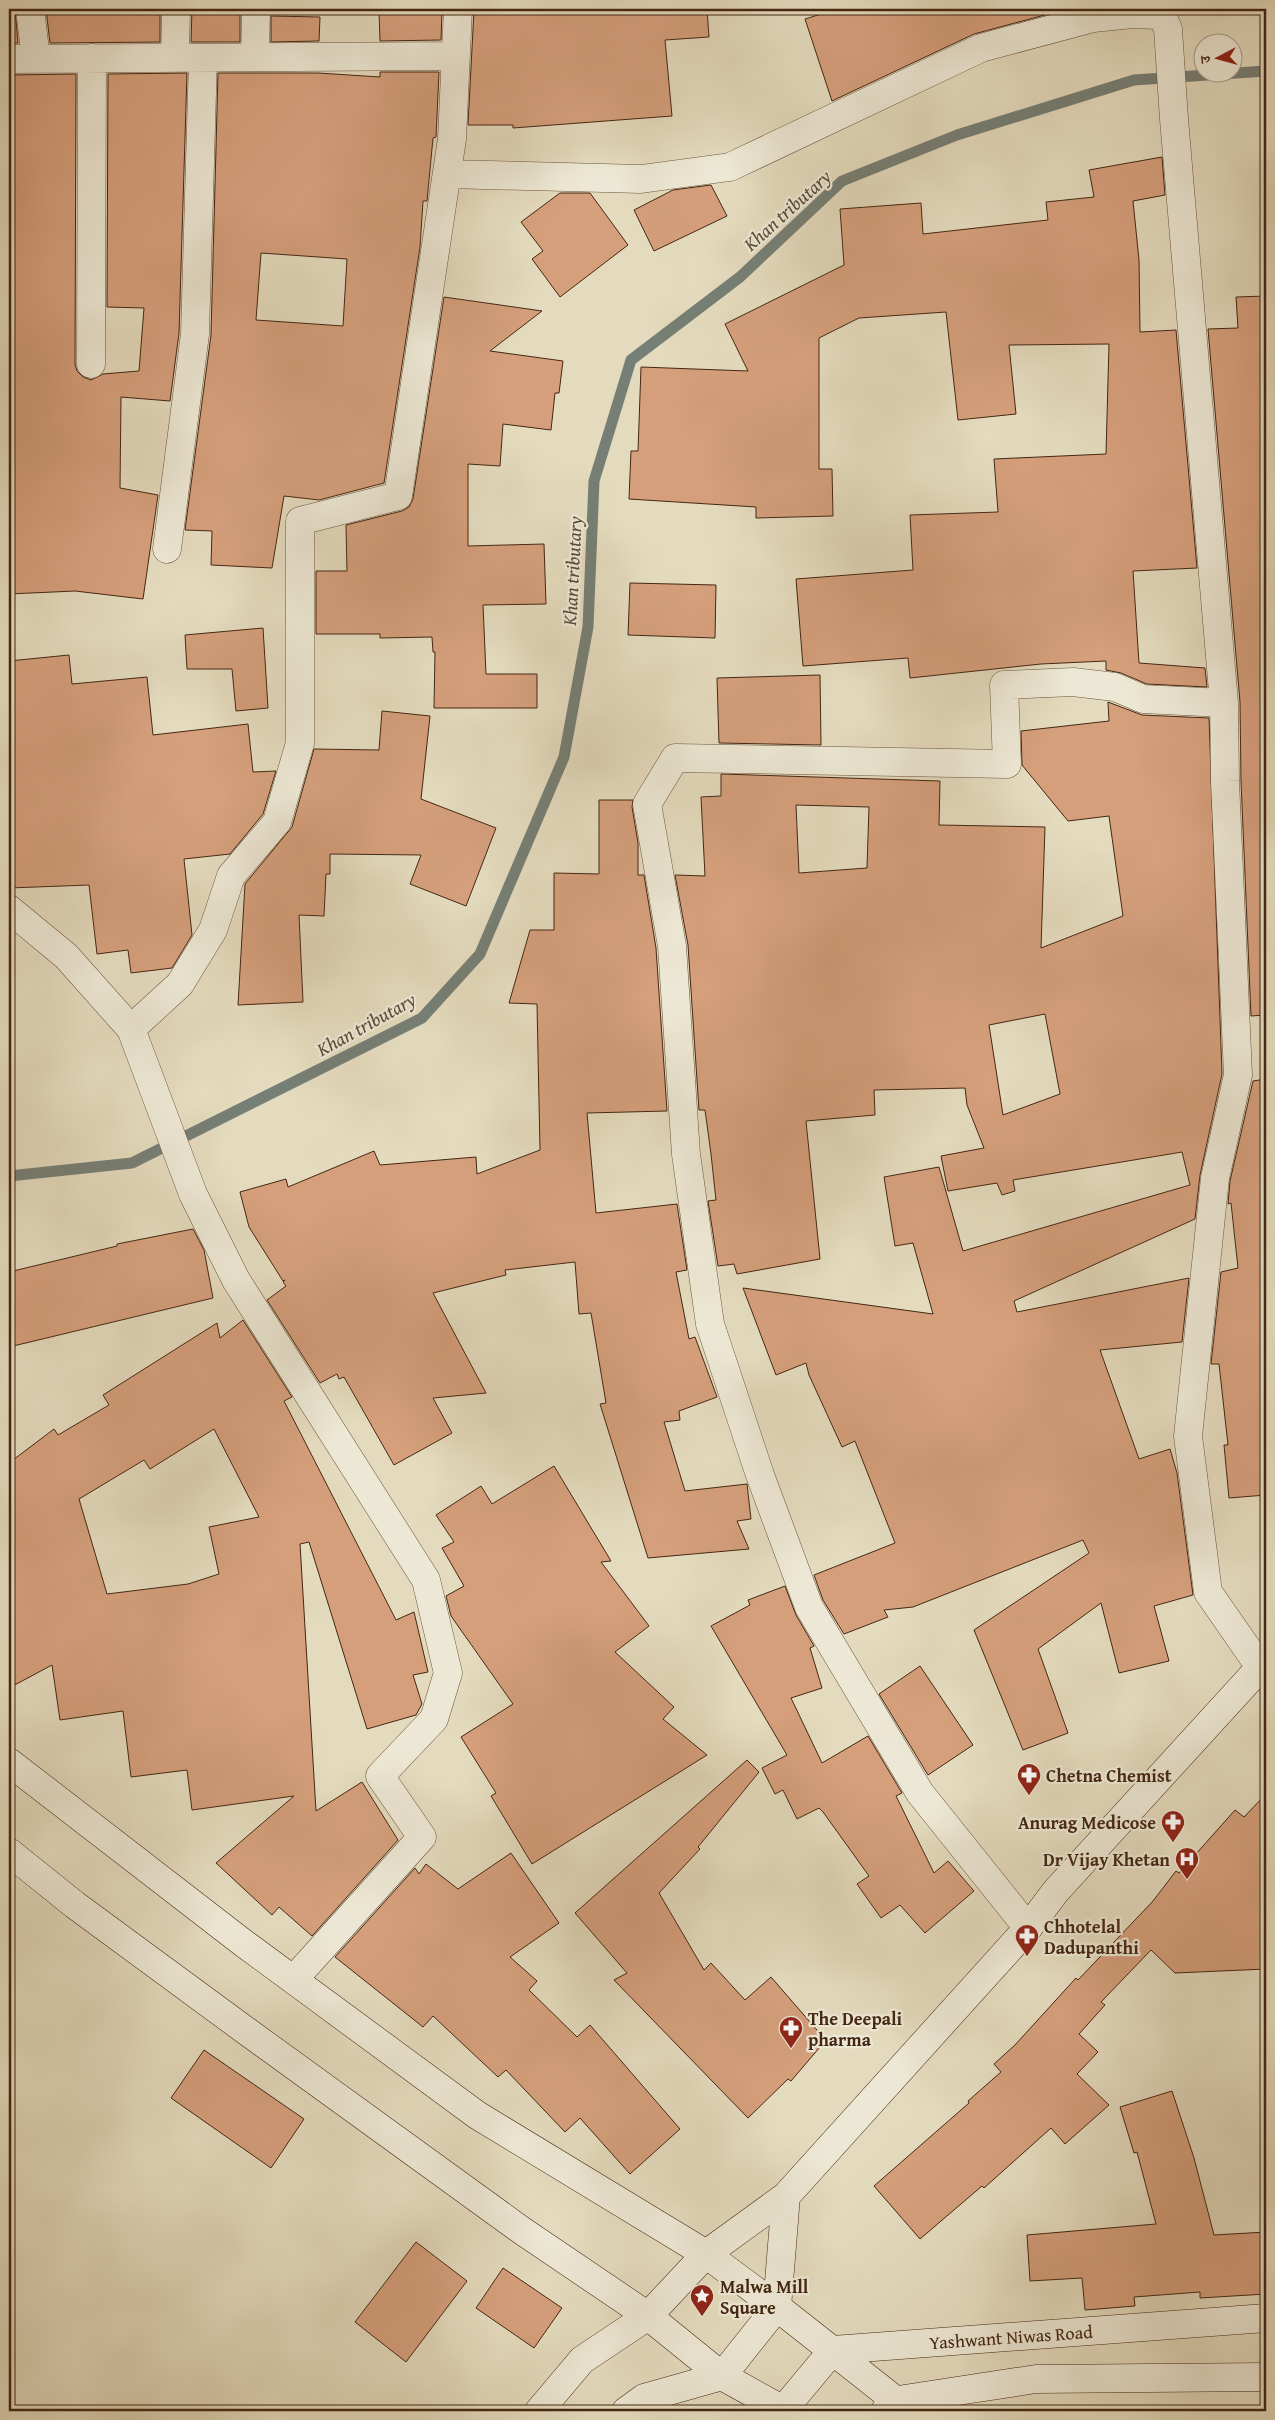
<svg xmlns="http://www.w3.org/2000/svg" width="1275" height="2420" viewBox="0 0 1275 2420" font-family="'Gentium Book Plus','Noto Serif Devanagari',serif">
<style>
.lines{fill:none;stroke-linecap:round;stroke-linejoin:round}
.stream{stroke:#767f75;stroke-width:11}
.building{fill:#d59f7c;stroke:#442712;fill-rule:evenodd}
.street-casing{stroke:#6c543d;stroke-width:29}
.secondary-casing{stroke:#442712;stroke-width:29}
.street{stroke:#ede8d5;stroke-width:28}
.secondary{stroke:#ede8d5;stroke-width:28}
.labels{text-anchor:middle;dominant-baseline:central;stroke-width:4.5;stroke-linejoin:round;paint-order:stroke}
.poi-label{font-size:18px;font-weight:bold;fill:#442712;stroke:#ede8d5;text-anchor:start}
.street-label{font-size:18px;fill:#442712;stroke:#ede8d5}
.water-label{font-size:19px;font-style:italic;fill:#594c3b;stroke:#ede8d5}
</style>
<rect width="100%" height="100%" fill="#e4dbbe"/>
<filter id="stains"><feTurbulence type="fractalNoise" baseFrequency=".004" numOctaves="4"/><feColorMatrix values="0 0 0 0 .2 0 0 0 0 .09 0 0 0 0 .02 0 0 0 .5 -.17"/></filter>
<radialGradient id="worn" r=".72"><stop offset=".6" stop-color="#630" stop-opacity="0"/><stop offset="1" stop-color="#630" stop-opacity=".3"/></radialGradient>
<g class="lines">
<path class="stream" d="M 9,1176 L 132,1163 L 422,1018 L 480,954 L 564,757 L 588,627 L 594,481 L 631,360 L 740,277 L 842,181 L 957,135 L 1134,80 L 1266,71"/>
</g>
<path class="building" d="M 9,9 L 15,9 L 18,43 L 9,43 Z
M 46,9 L 160,9 L 160,42 L 50,43 Z
M 192,9 L 240,9 L 240,42 L 191,42 Z
M 488,9 L 707,9 L 709,37 L 665,40 L 672,116 L 513,128 L 513,125 L 468,125 L 474,10 Z
M 837,9 L 1067,9 L 974,34 L 832,101 L 805,19 Z
M 442,11 L 441,40 L 380,41 L 379,12 Z
M 271,16 L 320,17 L 319,41 L 271,42 Z
M 380,72 L 439,72 L 436,137 L 433,138 L 427,201 L 423,201 L 420,247 L 384,483 L 319,500 L 284,496 L 272,568 L 211,565 L 212,531 L 185,530 L 211,335 L 218,73 L 318,73 L 380,77 ZM 261,253 L 347,259 L 343,326 L 256,320 Z
M 187,73 L 179,333 L 170,401 L 121,397 L 120,488 L 158,495 L 143,599 L 75,591 L 9,594 L 9,75 L 76,74 L 75,364 L 77,371 L 83,377 L 91,380 L 103,374 L 139,371 L 144,308 L 107,307 L 108,74 Z
M 1162,157 L 1165,195 L 1133,201 L 1139,260 L 1140,332 L 1176,330 L 1197,568 L 1133,571 L 1139,663 L 1205,668 L 1207,687 L 1147,684 L 1121,673 L 1106,670 L 1106,661 L 1041,664 L 910,678 L 908,658 L 803,666 L 796,579 L 913,570 L 910,515 L 998,512 L 994,459 L 1106,454 L 1109,344 L 1009,345 L 1016,414 L 958,420 L 946,312 L 859,318 L 819,338 L 819,469 L 832,469 L 833,516 L 756,518 L 756,507 L 629,499 L 631,451 L 638,451 L 641,367 L 748,371 L 725,324 L 844,265 L 840,209 L 921,203 L 923,234 L 1048,220 L 1046,202 L 1094,197 L 1089,170 Z
M 711,185 L 727,216 L 654,251 L 634,210 L 673,190 Z
M 560,193 L 590,193 L 628,245 L 560,297 L 532,259 L 543,251 L 521,222 Z
M 1266,296 L 1266,1015 L 1251,1016 L 1241,781 L 1240,702 L 1208,329 L 1238,328 L 1236,297 Z
M 444,297 L 542,311 L 490,351 L 563,361 L 559,393 L 555,393 L 551,430 L 503,424 L 500,466 L 468,464 L 468,546 L 544,544 L 546,604 L 483,605 L 486,674 L 537,674 L 537,708 L 434,708 L 435,652 L 433,652 L 432,637 L 380,638 L 380,634 L 316,634 L 316,571 L 347,571 L 346,525 L 402,511 L 409,507 L 413,499 Z
M 630,583 L 716,585 L 715,638 L 628,635 Z
M 263,628 L 268,708 L 236,711 L 232,669 L 187,669 L 185,635 Z
M 69,655 L 72,684 L 147,677 L 153,735 L 248,724 L 253,772 L 276,771 L 263,814 L 230,854 L 184,859 L 192,935 L 172,968 L 131,973 L 128,950 L 97,954 L 89,885 L 9,888 L 9,661 Z
M 820,675 L 821,745 L 719,743 L 717,678 Z
M 1108,702 L 1142,715 L 1209,718 L 1222,1074 L 1200,1175 L 1195,1219 L 1014,1301 L 1017,1312 L 1189,1278 L 1182,1342 L 1100,1350 L 1139,1459 L 1170,1449 L 1177,1473 L 1193,1595 L 1154,1606 L 1169,1661 L 1119,1673 L 1101,1603 L 1038,1649 L 1068,1733 L 1023,1750 L 974,1630 L 1089,1553 L 1083,1540 L 913,1607 L 884,1610 L 888,1617 L 844,1634 L 823,1600 L 814,1575 L 895,1543 L 855,1441 L 842,1447 L 809,1375 L 806,1363 L 776,1375 L 743,1288 L 933,1314 L 913,1243 L 895,1246 L 884,1177 L 939,1167 L 963,1251 L 1190,1185 L 1182,1152 L 1013,1180 L 1015,1191 L 1002,1195 L 997,1183 L 948,1191 L 941,1156 L 984,1148 L 967,1105 L 965,1088 L 874,1090 L 875,1115 L 806,1121 L 820,1259 L 737,1274 L 734,1264 L 718,1266 L 708,1201 L 716,1200 L 711,1154 L 705,1110 L 699,1110 L 688,945 L 675,875 L 705,876 L 701,797 L 721,796 L 721,774 L 940,781 L 939,825 L 1045,827 L 1041,948 L 1123,916 L 1109,816 L 1068,821 L 1022,765 L 1021,731 L 1109,721 ZM 796,805 L 869,807 L 867,868 L 799,873 ZM 1045,1014 L 1060,1094 L 1003,1115 L 989,1025 Z
M 382,711 L 430,716 L 421,799 L 496,828 L 466,906 L 410,884 L 421,855 L 330,854 L 330,874 L 326,874 L 324,916 L 299,915 L 303,1002 L 238,1005 L 245,884 L 292,827 L 314,749 L 379,750 Z
M 599,800 L 633,800 L 632,807 L 638,843 L 638,875 L 644,875 L 656,948 L 667,1111 L 587,1113 L 596,1213 L 677,1204 L 687,1270 L 676,1272 L 689,1339 L 695,1337 L 717,1397 L 679,1411 L 680,1420 L 664,1422 L 685,1491 L 747,1484 L 751,1519 L 737,1521 L 749,1549 L 648,1558 L 600,1404 L 606,1403 L 591,1313 L 579,1314 L 575,1262 L 505,1270 L 506,1275 L 433,1293 L 486,1393 L 433,1398 L 452,1433 L 394,1465 L 344,1377 L 339,1379 L 337,1374 L 320,1383 L 267,1300 L 286,1286 L 283,1282 L 285,1280 L 283,1281 L 249,1227 L 240,1192 L 286,1179 L 288,1187 L 374,1151 L 380,1165 L 476,1157 L 477,1174 L 540,1150 L 537,1004 L 509,1003 L 530,930 L 554,930 L 554,873 L 599,874 Z
M 1266,1079 L 1266,1495 L 1229,1498 L 1224,1445 L 1228,1445 L 1219,1364 L 1211,1364 L 1221,1272 L 1238,1268 L 1231,1203 L 1228,1204 L 1230,1181 L 1253,1081 Z
M 193,1229 L 204,1250 L 213,1298 L 9,1347 L 9,1272 L 117,1246 L 117,1244 Z
M 243,1320 L 292,1397 L 284,1401 L 396,1620 L 414,1612 L 428,1672 L 413,1675 L 422,1704 L 416,1715 L 367,1729 L 309,1542 L 300,1544 L 316,1811 L 362,1782 L 398,1840 L 312,1936 L 279,1907 L 272,1915 L 216,1863 L 294,1796 L 192,1810 L 187,1770 L 131,1777 L 123,1711 L 60,1720 L 52,1665 L 9,1688 L 9,1463 L 54,1429 L 58,1435 L 109,1405 L 103,1395 L 217,1323 L 220,1338 ZM 214,1429 L 259,1517 L 209,1527 L 219,1574 L 188,1584 L 107,1594 L 79,1499 L 144,1460 L 150,1469 Z
M 554,1466 L 611,1561 L 601,1562 L 649,1626 L 615,1652 L 674,1707 L 663,1719 L 707,1755 L 532,1864 L 491,1796 L 496,1793 L 461,1737 L 513,1704 L 451,1616 L 446,1596 L 464,1586 L 442,1548 L 454,1542 L 436,1515 L 481,1486 L 492,1504 Z
M 785,1586 L 796,1615 L 814,1646 L 810,1648 L 822,1688 L 791,1698 L 822,1763 L 868,1736 L 902,1793 L 896,1796 L 934,1873 L 948,1861 L 974,1891 L 925,1933 L 900,1905 L 881,1918 L 857,1884 L 869,1876 L 823,1812 L 819,1808 L 797,1819 L 783,1790 L 775,1794 L 762,1768 L 787,1755 L 711,1626 L 750,1605 L 748,1600 Z
M 920,1666 L 973,1745 L 928,1775 L 879,1694 Z
M 747,1760 L 759,1772 L 698,1847 L 700,1849 L 659,1893 L 704,1970 L 711,1963 L 745,2000 L 771,1977 L 823,2037 L 820,2047 L 791,2081 L 788,2079 L 748,2118 L 614,1980 L 627,1973 L 575,1913 Z
M 1266,1794 L 1266,1969 L 1175,1973 L 1151,1950 L 1101,2002 L 1105,2005 L 1079,2034 L 1098,2052 L 1077,2074 L 1109,2105 L 1065,2144 L 1051,2128 L 984,2188 L 982,2186 L 920,2239 L 874,2186 L 969,2103 L 968,2101 L 1001,2072 L 994,2064 L 1015,2045 L 1076,1978 L 1078,1980 L 1153,1901 L 1176,1871 L 1179,1873 L 1235,1810 L 1244,1817 Z
M 511,1853 L 559,1923 L 510,1957 L 537,1981 L 529,1990 L 577,2037 L 590,2025 L 680,2129 L 630,2174 L 580,2118 L 565,2132 L 506,2070 L 498,2077 L 433,2016 L 423,2027 L 335,1957 L 415,1868 L 419,1874 L 426,1864 L 458,1889 Z
M 204,2050 L 304,2119 L 271,2168 L 171,2098 Z
M 1172,2091 L 1194,2158 L 1214,2235 L 1266,2232 L 1266,2294 L 1200,2298 L 1200,2292 L 1134,2297 L 1135,2306 L 1085,2310 L 1082,2278 L 1030,2281 L 1027,2235 L 1156,2224 L 1137,2152 L 1134,2153 L 1120,2107 Z
M 416,2242 L 467,2281 L 406,2362 L 355,2322 Z
M 503,2268 L 562,2308 L 534,2348 L 476,2308 Z"/>
<g class="lines">
<g class="street-casing">
<path id="street" d="M 30,9 L 36,59
M 255,56 L 256,9
M 175,57 L 176,9
M 9,59 L 454,56
M 447,174 L 641,179 L 730,167 L 981,48 L 1093,18 L 1132,14 L 1157,15 L 1164,20 L 1168,29 L 1174,119 L 1224,703 L 1225,781 L 1238,1075 L 1215,1178 L 1188,1436 L 1208,1592 L 1260,1667
M 91,364 L 92,58
M 167,549 L 195,334 L 203,58
M 9,909 L 66,956 L 131,1029 L 193,1194 L 236,1280 L 426,1580 L 448,1673 L 434,1719 L 380,1776 L 422,1837 L 294,1979
M 131,1029 L 180,984 L 213,930 L 231,876 L 277,822 L 300,743 L 300,521 L 398,496 L 452,139 L 458,9
M 1028,1928 L 920,1793 L 809,1607 L 760,1475 L 710,1324 L 686,1154 L 672,946 L 647,804 L 675,758 L 1007,764 L 1004,685 L 1073,682 L 1115,687 L 1143,699 L 1224,703"/>
</g>
<g class="secondary-casing">
<path id="secondary" d="M 9,1762 L 242,1942 L 477,2115 L 706,2254 L 786,2196 L 1028,1928 L 1056,1891 L 1266,1661
M 9,1852 L 75,1905 L 245,2030 L 521,2230 L 648,2316 L 582,2360 L 539,2411
M 786,2196 L 777,2307 L 909,2411
M 783,2410 L 833,2350 L 1266,2318
M 626,2411 L 644,2398 L 722,2376 L 777,2307 L 706,2254 L 648,2316 L 722,2376 L 785,2411
M 885,2411 L 898,2400 L 1036,2379 L 1266,2377"/>
</g>
<use href="#street" class="street"/>
<use href="#secondary" class="secondary"/>
</g>
<defs>
<g id="pharmacy-pin" transform="scale(1.25)"><path d="M0 17L-7.5 6A9.5 9.5 0 1 1 7.5 6Z" fill="#8f2418" stroke="#ede8d5"/><path d="M-2-6h4v4h4v4h-4v4h-4v-4h-4v-4h4Z" fill="#fff"/></g>
<g id="hospital-pin" transform="scale(1.25)"><path d="M0 17L-7.5 6A9.5 9.5 0 1 1 7.5 6Z" fill="#8f2418" stroke="#ede8d5"/><path d="M-5-5h3v3.5h4V-5h3V5h-3V1.5h-4V5h-3Z" fill="#fff"/></g>
<g id="sight-pin" transform="scale(1.25)"><path d="M0 17L-7.5 6A9.5 9.5 0 1 1 7.5 6Z" fill="#8f2418" stroke="#ede8d5"/><path d="M0-6L1.8-2.2L6-1.7L2.9 1.2L3.7 5.4L0 3.3L-3.7 5.4L-2.9 1.2L-6-1.7L-1.8-2.2Z" fill="#fff"/></g>
</defs>
<g fill-rule="evenodd">
<use href="#pharmacy-pin" x="1029" y="1775"/>
<use href="#pharmacy-pin" x="1173" y="1822"/>
<use href="#hospital-pin" x="1187" y="1859"/>
<use href="#pharmacy-pin" x="1027" y="1936"/>
<use href="#pharmacy-pin" x="791" y="2028"/>
<use href="#sight-pin" x="702" y="2296"/>
</g>
<g class="labels">
<g class="poi-label">
<text x="1046" y="1775">Chetna Chemist</text>
<text x="1156" y="1822" text-anchor="end">Anurag Medicose</text>
<text x="1170" y="1859" text-anchor="end">Dr Vijay Khetan</text>
<text x="1044" y="1926">Chhotelal<tspan x="1044" dy="21">Dadupanthi</tspan></text>
<text x="808" y="2018">The Deepali<tspan x="808" dy="21">pharma</tspan></text>
<text x="720" y="2286">Malwa Mill<tspan x="720" dy="21">Square</tspan></text>
</g>
<g class="street-label">
<text transform="translate(1011 2337) rotate(-4)">Yashwant Niwas Road</text>
</g>
<g class="water-label">
<text transform="translate(787 210) rotate(-42)">Khan tributary</text>
<text transform="translate(572 571) rotate(-87)">Khan tributary</text>
<text transform="translate(366 1024) rotate(-29)">Khan tributary</text>
</g>
</g>
<rect width="1275" height="2420" fill="none" stroke="#e4dbbe" stroke-width="30"/>
<rect x="10" y="10" width="1255" height="2400" fill="none" stroke="#442712" stroke-width="2.5"/>
<rect x="15" y="15" width="1245" height="2390" fill="none" stroke="#442712"/>
<g transform="translate(1218 58) rotate(264)"><circle r="24" fill="#ede8d5" stroke="#a99b87"/>
<path d="M0-4L9 19L0 12L-9 19Z" fill="#8f2418"/>
<text y="-8" font-size="14" font-weight="bold" text-anchor="middle" fill="#442712">उ</text>
</g>
<rect width="100%" height="100%" filter="url(#stains)"/>
<rect width="100%" height="100%" fill="url(#worn)"/>
</svg>
